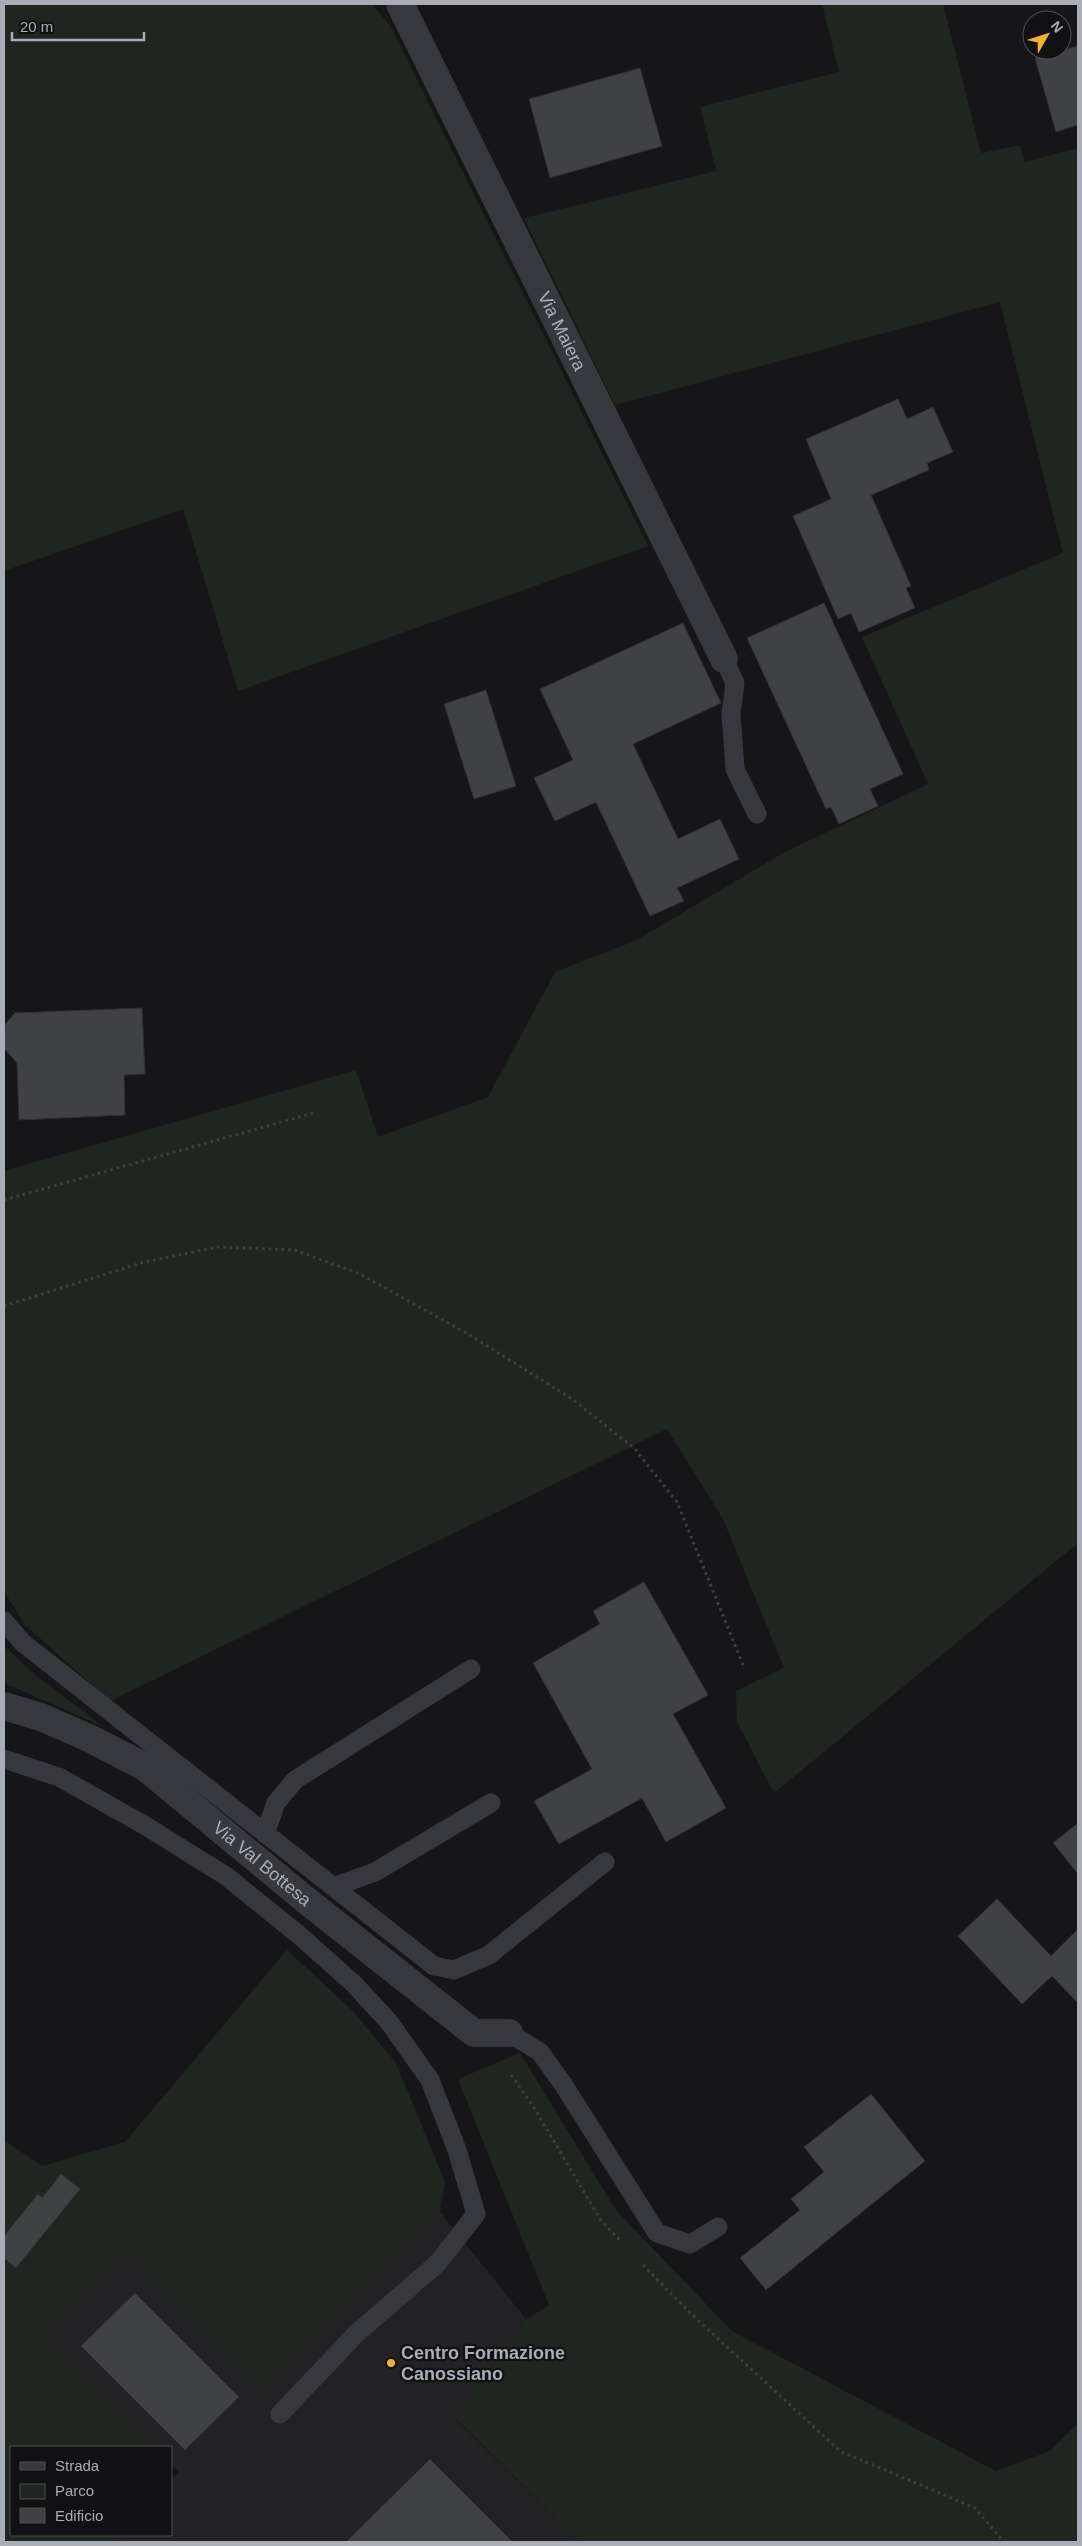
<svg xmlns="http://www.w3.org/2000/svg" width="1082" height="2546" viewBox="0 0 1082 2546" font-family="Arial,sans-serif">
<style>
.built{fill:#222225}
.green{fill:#1e261f}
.building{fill:#404145;stroke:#303034}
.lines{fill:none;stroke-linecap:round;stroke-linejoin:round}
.path{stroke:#3d3f44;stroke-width:3;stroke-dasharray:2.5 4;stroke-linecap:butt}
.lane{stroke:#37383d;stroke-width:19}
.street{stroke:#37383d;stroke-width:28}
.poi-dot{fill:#f2b134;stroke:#111113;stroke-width:2}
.labels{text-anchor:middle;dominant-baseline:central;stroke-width:4.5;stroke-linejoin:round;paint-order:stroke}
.street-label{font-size:18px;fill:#a8adb8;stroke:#111113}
.poi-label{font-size:18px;font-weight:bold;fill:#a8adb8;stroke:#111113;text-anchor:start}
</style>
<rect width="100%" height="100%" fill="#161618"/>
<path class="built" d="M 440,2212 L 526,2319 L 454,2418 L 580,2542 L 115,2542 L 122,2535 L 171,2535 L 171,2480 L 179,2472 L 171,2465 L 171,2447 L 154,2447 L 46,2336 L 127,2254 L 261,2390 Z"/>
<path class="green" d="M 4,4 L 372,4 L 391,27 L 648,546 L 238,691 L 183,509 L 4,571 Z
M 822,4 L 943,4 L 981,153 L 1020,145 L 1025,162 L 1078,148 L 1078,1543 L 774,1793 L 737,1722 L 736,1691 L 784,1668 L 723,1519 L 667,1429 L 110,1701 L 24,1624 L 4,1591 L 4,1171 L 356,1070 L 378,1137 L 488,1097 L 555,972 L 637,940 L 783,853 L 928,784 L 862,637 L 1063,553 L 1000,302 L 615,405 L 524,218 L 716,171 L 700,107 L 839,72 Z
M 4,1646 L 33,1673 L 104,1727 L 4,1683 Z
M 287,1950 L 352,2010 L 396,2063 L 445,2182 L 440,2212 L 261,2390 L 127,2255 L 46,2336 L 154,2447 L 11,2447 L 11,2535 L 122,2535 L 115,2542 L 4,2542 L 4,2140 L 42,2166 L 125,2142 Z
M 520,2053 L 616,2210 L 732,2331 L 996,2471 L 1050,2451 L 1078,2423 L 1078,2542 L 580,2542 L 454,2417 L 526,2319 L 549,2305 L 458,2079 Z"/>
<path class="building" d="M 1078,46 L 1078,125 L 1056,132 L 1035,58 Z
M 640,68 L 662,146 L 550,178 L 529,99 Z
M 898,399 L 907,419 L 933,407 L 953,452 L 927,463 L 929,470 L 871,495 L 911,586 L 906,588 L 915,608 L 859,632 L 851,613 L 838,619 L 793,516 L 831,499 L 806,439 Z
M 824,603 L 903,774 L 870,789 L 878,806 L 839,824 L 831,807 L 826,809 L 747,638 Z
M 683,623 L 721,703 L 633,744 L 678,839 L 720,819 L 739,859 L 677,888 L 684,901 L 650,916 L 596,802 L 555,821 L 534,778 L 573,760 L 540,689 Z
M 486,690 L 516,786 L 474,799 L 444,704 Z
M 142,1008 L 145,1074 L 124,1075 L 125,1115 L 19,1120 L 17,1063 L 4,1048 L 5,1024 L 15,1013 Z
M 644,1582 L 708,1695 L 673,1714 L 726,1808 L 666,1842 L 642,1798 L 559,1844 L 534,1801 L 592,1769 L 533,1663 L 600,1624 L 593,1611 Z
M 1078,1823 L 1078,1874 L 1053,1843 Z
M 997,1899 L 1051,1956 L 1078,1929 L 1078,2003 L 1052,1976 L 1022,2004 L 958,1936 Z
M 871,2094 L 925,2161 L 766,2290 L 740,2258 L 800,2210 L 791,2199 L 824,2172 L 804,2147 Z
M 61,2174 L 80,2189 L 16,2268 L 4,2258 L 4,2236 L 38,2194 L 42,2198 Z
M 135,2293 L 239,2397 L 185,2450 L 81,2346 Z
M 430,2459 L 513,2542 L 346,2542 Z"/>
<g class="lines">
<path class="path" d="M 4,1200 L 317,1112
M 4,1306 L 144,1262 L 218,1247 L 295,1250 L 360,1274 L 468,1334 L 572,1399 L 635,1449 L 677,1502 L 743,1665
M 511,2075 L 535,2109 L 601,2221 L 620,2240
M 643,2265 L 688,2311 L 840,2451 L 975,2508 L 1004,2542"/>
<path class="lane" d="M 724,659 L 735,683 L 731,714 L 735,769 L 757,814
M 4,1621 L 23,1643 L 434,1966 L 454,1970 L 489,1955 L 605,1862
M 4,1759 L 59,1777 L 144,1825 L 226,1876 L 299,1935 L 354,1984 L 389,2022 L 430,2080 L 457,2150 L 476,2214 L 438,2263 L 357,2333 L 280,2414
M 265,1834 L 276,1803 L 295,1780 L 471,1669
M 333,1887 L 375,1872 L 491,1803
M 509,2033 L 540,2052 L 563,2084 L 657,2233 L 690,2244 L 718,2227"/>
<g class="street">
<path id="s1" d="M 400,4 L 724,659"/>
<path id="s2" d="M 4,1706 L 41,1717 L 91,1739 L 145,1767 L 307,1901 L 474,2033 L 509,2033"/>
</g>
</g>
<circle class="poi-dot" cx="391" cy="2363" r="5"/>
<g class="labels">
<g class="street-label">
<text stroke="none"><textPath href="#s1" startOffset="365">Via Maiera</textPath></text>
<text stroke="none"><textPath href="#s2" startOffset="306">Via Val Bottesa</textPath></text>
</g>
<g class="poi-label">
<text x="401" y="2353">Centro Formazione<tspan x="401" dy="21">Canossiano</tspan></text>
</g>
</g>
<rect width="1082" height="2546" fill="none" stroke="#a8adb8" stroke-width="10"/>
<rect x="10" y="2446" width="162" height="90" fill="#111113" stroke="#4d4f55"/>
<rect x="20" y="2462" width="25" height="8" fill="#37383d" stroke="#4d4f55"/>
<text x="55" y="2471" font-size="15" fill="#a8adb8">Strada</text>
<rect x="20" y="2484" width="25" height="15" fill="#1e261f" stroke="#4d4f55"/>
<text x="55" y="2496" font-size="15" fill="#a8adb8">Parco</text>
<rect x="20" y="2508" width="25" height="15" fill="#404145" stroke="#4d4f55"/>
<text x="55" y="2521" font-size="15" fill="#a8adb8">Edificio</text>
<g transform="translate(1047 35) rotate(51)"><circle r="24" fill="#111113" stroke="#4d4f55"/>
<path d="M0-4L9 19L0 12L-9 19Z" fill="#f2b134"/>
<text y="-8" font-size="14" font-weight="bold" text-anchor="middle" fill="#a8adb8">N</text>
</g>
<path d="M12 32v8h132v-8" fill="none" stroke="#a8adb8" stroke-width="2.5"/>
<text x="20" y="32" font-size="15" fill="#a8adb8" stroke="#111113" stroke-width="4" paint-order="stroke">20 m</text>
</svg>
